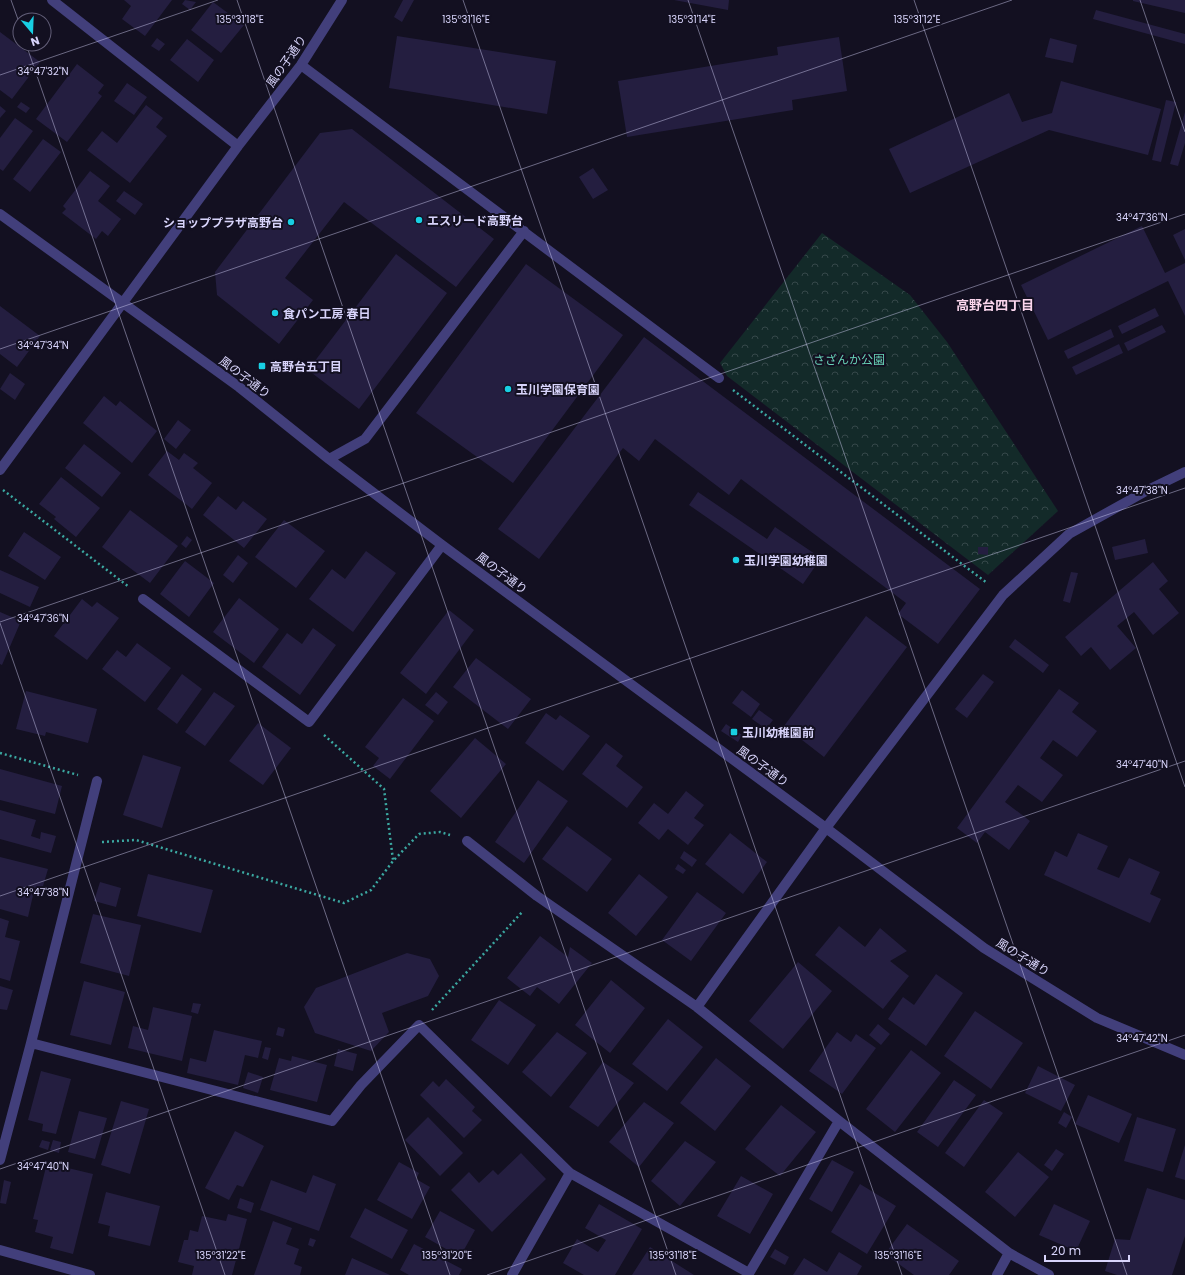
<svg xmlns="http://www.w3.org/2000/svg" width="1185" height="1275" viewBox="0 0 1185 1275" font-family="Poppins,'Noto Sans JP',sans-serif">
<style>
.park{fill:url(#park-crowns)}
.building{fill:#241e40}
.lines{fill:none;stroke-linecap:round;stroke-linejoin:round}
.path{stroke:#3ba8a1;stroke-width:2.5;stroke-dasharray:2 3;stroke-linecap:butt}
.minor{stroke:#423f7b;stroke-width:10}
.ticks{fill:none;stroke:#d8d4fb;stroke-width:1;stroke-opacity:0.45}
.poi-dot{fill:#18cfe3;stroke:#131021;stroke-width:1.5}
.labels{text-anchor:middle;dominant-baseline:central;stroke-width:4;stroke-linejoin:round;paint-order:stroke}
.street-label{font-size:12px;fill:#d8d4fb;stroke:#131021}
.poi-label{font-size:12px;font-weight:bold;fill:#d8d4fb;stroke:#131021;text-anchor:start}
.park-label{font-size:12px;fill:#68d3b8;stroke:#131021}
.neighbourhood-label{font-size:13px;font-weight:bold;fill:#fbd6ed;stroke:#131021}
.ticks-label{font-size:10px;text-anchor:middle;fill:#d8d4fb;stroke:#131021;stroke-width:4;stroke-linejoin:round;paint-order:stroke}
</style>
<defs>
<pattern id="park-crowns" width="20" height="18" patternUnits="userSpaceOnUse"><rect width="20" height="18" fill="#132a29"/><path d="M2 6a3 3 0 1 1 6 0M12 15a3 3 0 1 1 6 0" fill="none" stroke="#354849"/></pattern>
</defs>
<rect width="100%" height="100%" fill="#131021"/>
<path class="park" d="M 822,233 L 910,295 L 947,342 L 1058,511 L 988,575 L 727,376 L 720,363 Z"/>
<path class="building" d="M 124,0 L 172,0 L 145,36 L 122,19 L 131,6 Z
M 185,0 L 196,2 L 190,10 L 182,4 Z
M 403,0 L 414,0 L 402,22 L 394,17 Z
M 674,0 L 729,0 L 728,10 Z
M 1133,0 L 1185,0 L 1185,13 L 1133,1 Z
M 213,2 L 244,25 L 221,53 L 191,30 Z
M 1096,10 L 1185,34 L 1185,44 L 1093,19 Z
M 0,32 L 40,62 L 12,99 L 0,90 Z
M 397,36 L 556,61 L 547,114 L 389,88 Z
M 839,37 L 847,91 L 792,100 L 793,110 L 627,137 L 618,81 L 778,55 L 777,47 Z
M 157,38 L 165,44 L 159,51 L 151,46 Z
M 1050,38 L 1077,45 L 1073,63 L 1045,57 Z
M 187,39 L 214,60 L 198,82 L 170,60 Z
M 77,64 L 104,85 L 98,93 L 102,96 L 67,142 L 36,119 Z
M 1061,81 L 1161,109 L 1148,155 L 1049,130 L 910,193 L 889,149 L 1009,93 L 1022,122 L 1052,113 Z
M 127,83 L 147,97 L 134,115 L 114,101 Z
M 1166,100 L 1176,102 L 1161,162 L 1152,160 Z
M 21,102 L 30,108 L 26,113 L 17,107 Z
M 146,105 L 163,118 L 156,127 L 167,136 L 130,183 L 87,150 L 102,131 L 117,143 Z
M 0,106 L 6,111 L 0,118 Z
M 1185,112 L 1185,143 L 1178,166 L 1170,164 Z
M 15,118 L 33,131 L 3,171 L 0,169 L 0,138 Z
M 352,129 L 494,239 L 456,287 L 344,202 L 285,278 L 313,300 L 279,344 L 217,295 L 215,272 L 320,133 Z
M 43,139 L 61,152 L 30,192 L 13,179 Z
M 593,168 L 608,190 L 593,199 L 579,177 Z
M 90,171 L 110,186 L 98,201 L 121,219 L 108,236 L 102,231 L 96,239 L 62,213 L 66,209 L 63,206 Z
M 124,191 L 143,204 L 135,215 L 116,201 Z
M 1142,226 L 1165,273 L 1185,263 L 1185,316 L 1168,281 L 1048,340 L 1021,285 Z
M 1185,229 L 1185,260 L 1173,235 Z
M 396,254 L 447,293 L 359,409 L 308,370 Z
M 526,264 L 623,335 L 513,483 L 416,413 Z
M 0,306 L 40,336 L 17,367 L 0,354 Z
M 1155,308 L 1159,316 L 1122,334 L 1118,326 Z
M 1162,325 L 1166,332 L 1128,351 L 1124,343 Z
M 1111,329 L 1114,337 L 1068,359 L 1064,351 Z
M 644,337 L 980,589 L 938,644 L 898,614 L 906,603 L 741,479 L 729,495 L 655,439 L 639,461 L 623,448 L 539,559 L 498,529 Z
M 1119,344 L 1123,353 L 1076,375 L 1072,367 Z
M 10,373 L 25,384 L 15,400 L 0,389 Z
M 104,396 L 116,406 L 120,401 L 157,431 L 132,463 L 83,423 Z
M 178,420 L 191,430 L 176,449 L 164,439 Z
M 84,444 L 121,473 L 102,497 L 65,468 Z
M 167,451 L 179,460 L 184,453 L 198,463 L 193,468 L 212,483 L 192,509 L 148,475 Z
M 61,477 L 100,508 L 76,537 L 54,519 L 56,517 L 39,504 Z
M 698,492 L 767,539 L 775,527 L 821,558 L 803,584 L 689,505 Z
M 218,496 L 236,510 L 243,501 L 267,519 L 244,548 L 203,515 Z
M 130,510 L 178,546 L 150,583 L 102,547 Z
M 284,520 L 325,551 L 296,588 L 255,557 Z
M 24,532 L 61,557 L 45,580 L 8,556 Z
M 187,536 L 192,540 L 186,548 L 181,544 Z
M 1145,539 L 1148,553 L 1115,560 L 1112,547 Z
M 978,547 L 988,547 L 988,555 L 978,554 Z
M 366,551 L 396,573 L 353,632 L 309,599 L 332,569 L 345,579 Z
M 238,555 L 248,563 L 233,583 L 223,575 Z
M 185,561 L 214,583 L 189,617 L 160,594 Z
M 1153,562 L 1168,581 L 1159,589 L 1179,613 L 1153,635 L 1134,612 L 1117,626 L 1136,648 L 1110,670 L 1091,647 L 1081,656 L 1065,637 Z
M 0,570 L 39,587 L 30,607 L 0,593 Z
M 1071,572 L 1078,573 L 1070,603 L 1063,601 Z
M 239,598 L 279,629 L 254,663 L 213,632 Z
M 82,599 L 92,607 L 97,602 L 119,618 L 87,660 L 54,636 Z
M 449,610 L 474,630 L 426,694 L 400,673 Z
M 0,612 L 21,621 L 2,665 L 0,664 Z
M 866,616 L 907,647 L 824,757 L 784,726 Z
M 313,628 L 336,645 L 300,695 L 262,667 L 287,633 L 302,644 Z
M 1015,639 L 1049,665 L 1043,673 L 1009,647 Z
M 137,643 L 171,668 L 145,702 L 102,669 L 117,650 L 126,657 Z
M 476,658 L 531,699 L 508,729 L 453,687 Z
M 182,674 L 202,689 L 177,724 L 157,709 Z
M 983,674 L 994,682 L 967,718 L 955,709 Z
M 1059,689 L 1079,703 L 1072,712 L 1097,731 L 1077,757 L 1053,740 L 1040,758 L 1063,775 L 1042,802 L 1018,785 L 1005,802 L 1030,821 L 1009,850 L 985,832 L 977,843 L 957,828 Z
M 742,690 L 760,704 L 751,717 L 732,703 Z
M 26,691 L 97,709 L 88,743 L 46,732 L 45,736 L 16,729 Z
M 214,692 L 235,706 L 205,746 L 185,732 Z
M 436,692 L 448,702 L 438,715 L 425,705 Z
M 403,698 L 434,721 L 390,779 L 373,766 L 379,758 L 365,747 Z
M 759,710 L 773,720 L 766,729 L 752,719 Z
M 546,713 L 556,720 L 560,715 L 590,736 L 563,771 L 525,743 Z
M 258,723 L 291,748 L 263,785 L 229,761 Z
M 726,724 L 742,735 L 738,742 L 721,731 Z
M 475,738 L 506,764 L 461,818 L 430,791 Z
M 606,743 L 623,756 L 616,766 L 643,787 L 627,808 L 582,774 Z
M 143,755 L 181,767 L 162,828 L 123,815 Z
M 0,769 L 62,786 L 55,814 L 0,800 Z
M 538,780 L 568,801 L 524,863 L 495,842 Z
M 686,791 L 704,805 L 694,818 L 704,825 L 688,845 L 668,829 L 659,840 L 638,823 L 654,803 L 668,814 Z
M 0,810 L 36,820 L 31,836 L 40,839 L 41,832 L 56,836 L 51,853 L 0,839 Z
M 567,826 L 612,859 L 587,892 L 542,859 Z
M 730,833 L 767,862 L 743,894 L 705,864 Z
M 1078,833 L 1108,846 L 1097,869 L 1119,878 L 1129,858 L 1160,872 L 1150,894 L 1161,899 L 1150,923 L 1044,875 L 1055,851 L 1067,857 Z
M 684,851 L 697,860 L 692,867 L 680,858 Z
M 0,857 L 48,869 L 41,893 L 34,891 L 28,917 L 0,909 Z
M 678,864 L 686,870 L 683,874 L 675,869 Z
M 148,874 L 213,890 L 201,933 L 137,916 Z
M 639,874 L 668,897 L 636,936 L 608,913 Z
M 100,882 L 121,888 L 116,907 L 94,901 Z
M 697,892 L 726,913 L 691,961 L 662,940 Z
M 93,914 L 141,925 L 129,976 L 80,963 Z
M 0,918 L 9,921 L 5,937 L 20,941 L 10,981 L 0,978 Z
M 839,926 L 865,947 L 880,928 L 907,951 L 890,961 L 909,976 L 883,1009 L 815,955 Z
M 540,936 L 568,957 L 570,947 L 592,963 L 559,1004 L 537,987 L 530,996 L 507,978 Z
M 407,953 L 430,959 L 439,976 L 428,996 L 382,1013 L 389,1032 L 371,1051 L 315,1033 L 304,1007 L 316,988 Z
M 798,962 L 832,991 L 783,1049 L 749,1021 Z
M 936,974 L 963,993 L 926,1046 L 888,1019 L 903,997 L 914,1005 Z
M 611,980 L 645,1008 L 610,1053 L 575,1025 Z
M 84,981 L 125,992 L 111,1045 L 70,1035 Z
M 0,986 L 13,990 L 7,1010 L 0,1009 Z
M 499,1000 L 536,1025 L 508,1065 L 471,1040 Z
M 193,1003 L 201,1004 L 198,1014 L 191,1012 Z
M 153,1007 L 192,1016 L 182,1061 L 128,1048 L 133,1026 L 148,1030 Z
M 975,1011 L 1023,1043 L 991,1089 L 944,1056 Z
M 668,1019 L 703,1047 L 667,1091 L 632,1064 Z
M 878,1024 L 890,1034 L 881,1045 L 869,1035 Z
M 278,1027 L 285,1029 L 283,1037 L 276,1035 Z
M 214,1030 L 262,1041 L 258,1058 L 245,1055 L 238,1085 L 187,1073 L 190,1058 L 206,1062 Z
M 557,1032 L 587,1053 L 551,1097 L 522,1072 Z
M 837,1032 L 851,1042 L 856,1034 L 876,1048 L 842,1094 L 809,1071 Z
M 265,1047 L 271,1048 L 268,1060 L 262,1058 Z
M 338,1049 L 357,1054 L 353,1071 L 334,1066 Z
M 911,1050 L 941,1073 L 895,1132 L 866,1109 Z
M 292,1056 L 327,1065 L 317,1102 L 270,1090 L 279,1058 L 291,1061 Z
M 716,1058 L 751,1086 L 715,1131 L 680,1103 Z
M 603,1062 L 634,1083 L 598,1127 L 569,1107 Z
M 1038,1066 L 1075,1085 L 1061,1111 L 1025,1093 Z
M 41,1071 L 71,1079 L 56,1134 L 42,1131 L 43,1124 L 28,1120 Z
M 248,1072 L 263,1077 L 258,1093 L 243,1088 Z
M 446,1079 L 475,1107 L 472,1111 L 482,1120 L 464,1138 L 420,1095 L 433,1081 L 439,1087 Z
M 954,1080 L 976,1095 L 938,1147 L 917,1132 Z
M 1088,1095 L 1132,1114 L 1119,1143 L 1075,1124 Z
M 984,1100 L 1003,1113 L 964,1167 L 945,1153 Z
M 121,1101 L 149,1109 L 130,1174 L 101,1165 Z
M 644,1102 L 674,1123 L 639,1167 L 609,1142 Z
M 781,1105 L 816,1132 L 780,1176 L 745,1149 Z
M 79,1111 L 107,1118 L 95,1159 L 68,1152 Z
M 1064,1112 L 1072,1117 L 1066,1128 L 1058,1123 Z
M 428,1117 L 463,1153 L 440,1176 L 405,1140 Z
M 1137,1117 L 1176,1129 L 1163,1172 L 1124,1161 Z
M 235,1131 L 264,1146 L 243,1187 L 237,1185 L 229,1200 L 205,1188 Z
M 42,1140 L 50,1142 L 48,1150 L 39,1147 Z
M 53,1140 L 61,1142 L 59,1153 L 50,1150 Z
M 685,1141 L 716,1162 L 680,1206 L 651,1181 Z
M 1185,1145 L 1185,1180 L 1175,1177 Z
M 1056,1149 L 1064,1154 L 1052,1171 L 1044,1165 Z
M 1018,1152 L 1049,1177 L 1015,1217 L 985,1192 Z
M 521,1153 L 546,1179 L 492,1232 L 451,1190 L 469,1172 L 479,1183 L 493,1170 L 498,1175 Z
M 832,1160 L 854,1172 L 832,1212 L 809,1199 Z
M 399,1162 L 419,1173 L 416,1179 L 430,1187 L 412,1219 L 377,1200 Z
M 47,1163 L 93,1174 L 73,1254 L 50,1248 L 53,1237 L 35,1232 L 38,1220 L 33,1219 Z
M 313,1175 L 336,1184 L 319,1231 L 260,1210 L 271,1180 L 306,1193 Z
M 741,1176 L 773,1194 L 750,1234 L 717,1216 Z
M 4,1180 L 11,1182 L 6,1204 L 0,1203 Z
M 860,1184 L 896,1206 L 867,1254 L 831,1232 Z
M 1147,1188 L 1185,1200 L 1185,1236 L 1172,1275 L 1117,1275 L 1105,1271 L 1115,1239 L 1130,1240 Z
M 106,1192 L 160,1206 L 150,1246 L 108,1236 L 110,1226 L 98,1223 Z
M 240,1198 L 254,1203 L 251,1213 L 237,1208 Z
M 599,1204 L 642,1229 L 615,1275 L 584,1275 L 563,1263 L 577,1239 L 598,1252 L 606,1240 L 585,1228 Z
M 1054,1204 L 1090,1221 L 1076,1251 L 1039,1235 Z
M 365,1208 L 408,1230 L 392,1259 L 350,1237 Z
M 440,1211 L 475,1230 L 460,1257 L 425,1237 Z
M 228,1214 L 247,1219 L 232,1275 L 192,1275 L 194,1266 L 178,1262 L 184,1240 L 188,1240 L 190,1230 L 198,1232 L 202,1216 L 226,1221 Z
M 273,1221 L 292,1228 L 286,1244 L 299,1249 L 294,1264 L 302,1267 L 300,1275 L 254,1275 Z
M 907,1224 L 959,1261 L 949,1275 L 914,1275 L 885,1254 Z
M 310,1238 L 316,1240 L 313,1247 L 308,1245 Z
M 414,1244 L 462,1269 L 459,1275 L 409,1275 L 400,1270 Z
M 650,1247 L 694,1275 L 632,1275 Z
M 775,1249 L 789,1257 L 785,1265 L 770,1257 Z
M 839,1252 L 862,1266 L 857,1275 L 793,1275 L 804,1258 L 827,1272 Z
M 352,1258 L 390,1275 L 345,1275 Z"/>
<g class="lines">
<path class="path" d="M 733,390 L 987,583
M 3,490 L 129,587
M 324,735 L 384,789 L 393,860
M 0,753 L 78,775
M 102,842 L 136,840 L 344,903 L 371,890 L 393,861 L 419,834 L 440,832 L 450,835
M 432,1010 L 523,911"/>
<path class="minor" d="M 52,0 L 238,146
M 301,65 L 719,378
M 0,214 L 239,387 L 329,459 L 442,545 L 826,828 L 984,948 L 1097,1018 L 1185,1055
M 329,459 L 365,439 L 524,231
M 0,470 L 238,146 L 301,65 L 342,0
M 143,599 L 309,722 L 442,545
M 467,841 L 537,896 L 697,1007 L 839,1121 L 1009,1253 L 997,1275
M 697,1007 L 826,828 L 1003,595 L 1069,534 L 1146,491 L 1185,472
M 31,1043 L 97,781
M 0,1160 L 31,1043 L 332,1121 L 361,1085 L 419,1025 L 570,1173 L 512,1275
M 570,1173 L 749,1273
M 0,1250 L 90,1275
M 1009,1253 L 1049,1275
M 748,1275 L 839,1121"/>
</g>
<path class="ticks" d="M 11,0 L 20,25M 237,0 L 676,1275M 463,0 L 902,1275M 688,0 L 1127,1275M 914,0 L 1185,787M 1140,0 L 1185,132M 26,44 L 450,1275M 0,75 L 218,0M 0,349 L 1012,0M 0,622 L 1185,214M 0,623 L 225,1275M 0,896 L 1185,488M 0,1169 L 1185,761M 487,1275 L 1185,1035"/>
<g class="poi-dot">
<circle cx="419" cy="220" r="4"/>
<circle cx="291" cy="222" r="4"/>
<circle cx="275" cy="313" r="4"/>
<rect x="258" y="362" width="8" height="8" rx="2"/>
<circle cx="508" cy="389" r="4"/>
<circle cx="736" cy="560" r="4"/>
<rect x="730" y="728" width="8" height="8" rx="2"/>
</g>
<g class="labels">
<g class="street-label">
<text transform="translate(286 61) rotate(-55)">風の子通り</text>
<text transform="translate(245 377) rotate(37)">風の子通り</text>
<text transform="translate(502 573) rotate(37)">風の子通り</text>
<text transform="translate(763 766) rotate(36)">風の子通り</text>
<text transform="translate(1023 957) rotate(32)">風の子通り</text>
</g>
<g class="poi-label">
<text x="427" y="220">エスリード高野台</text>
<text x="283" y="222" text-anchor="end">ショッププラザ高野台</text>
<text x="283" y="313">食パン工房 春日</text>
<text x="270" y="366">高野台五丁目</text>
<text x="516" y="389">玉川学園保育園</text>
<text x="744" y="560">玉川学園幼稚園</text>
<text x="742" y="732">玉川幼稚園前</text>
</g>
<g class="park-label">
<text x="849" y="359">さざんか公園</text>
</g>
<g class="neighbourhood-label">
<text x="995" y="305">高野台四丁目</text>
</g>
</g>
<g class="ticks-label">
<text x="240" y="23">135°31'18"E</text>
<text x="466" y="23">135°31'16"E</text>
<text x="692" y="23">135°31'14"E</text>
<text x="917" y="23">135°31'12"E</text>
<text x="43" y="75">34°47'32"N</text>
<text x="1142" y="221">34°47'36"N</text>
<text x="43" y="349">34°47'34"N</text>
<text x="1142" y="494">34°47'38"N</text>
<text x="43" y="622">34°47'36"N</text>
<text x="1142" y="768">34°47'40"N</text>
<text x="43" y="896">34°47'38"N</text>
<text x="1142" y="1042">34°47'42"N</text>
<text x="43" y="1170">34°47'40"N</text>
<text x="221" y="1259">135°31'22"E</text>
<text x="447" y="1259">135°31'20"E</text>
<text x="673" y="1259">135°31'18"E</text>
<text x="898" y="1259">135°31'16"E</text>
</g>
<g transform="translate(32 32) rotate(161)"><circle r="19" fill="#131021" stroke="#625e78"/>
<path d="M0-3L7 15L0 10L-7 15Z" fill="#18cfe3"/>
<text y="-6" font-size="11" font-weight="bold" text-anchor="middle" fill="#d8d4fb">N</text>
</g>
<path d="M1045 1255v6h84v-6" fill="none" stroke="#d8d4fb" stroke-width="2"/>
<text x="1051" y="1255" font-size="12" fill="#d8d4fb" stroke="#131021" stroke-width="3" paint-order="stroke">20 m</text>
</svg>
